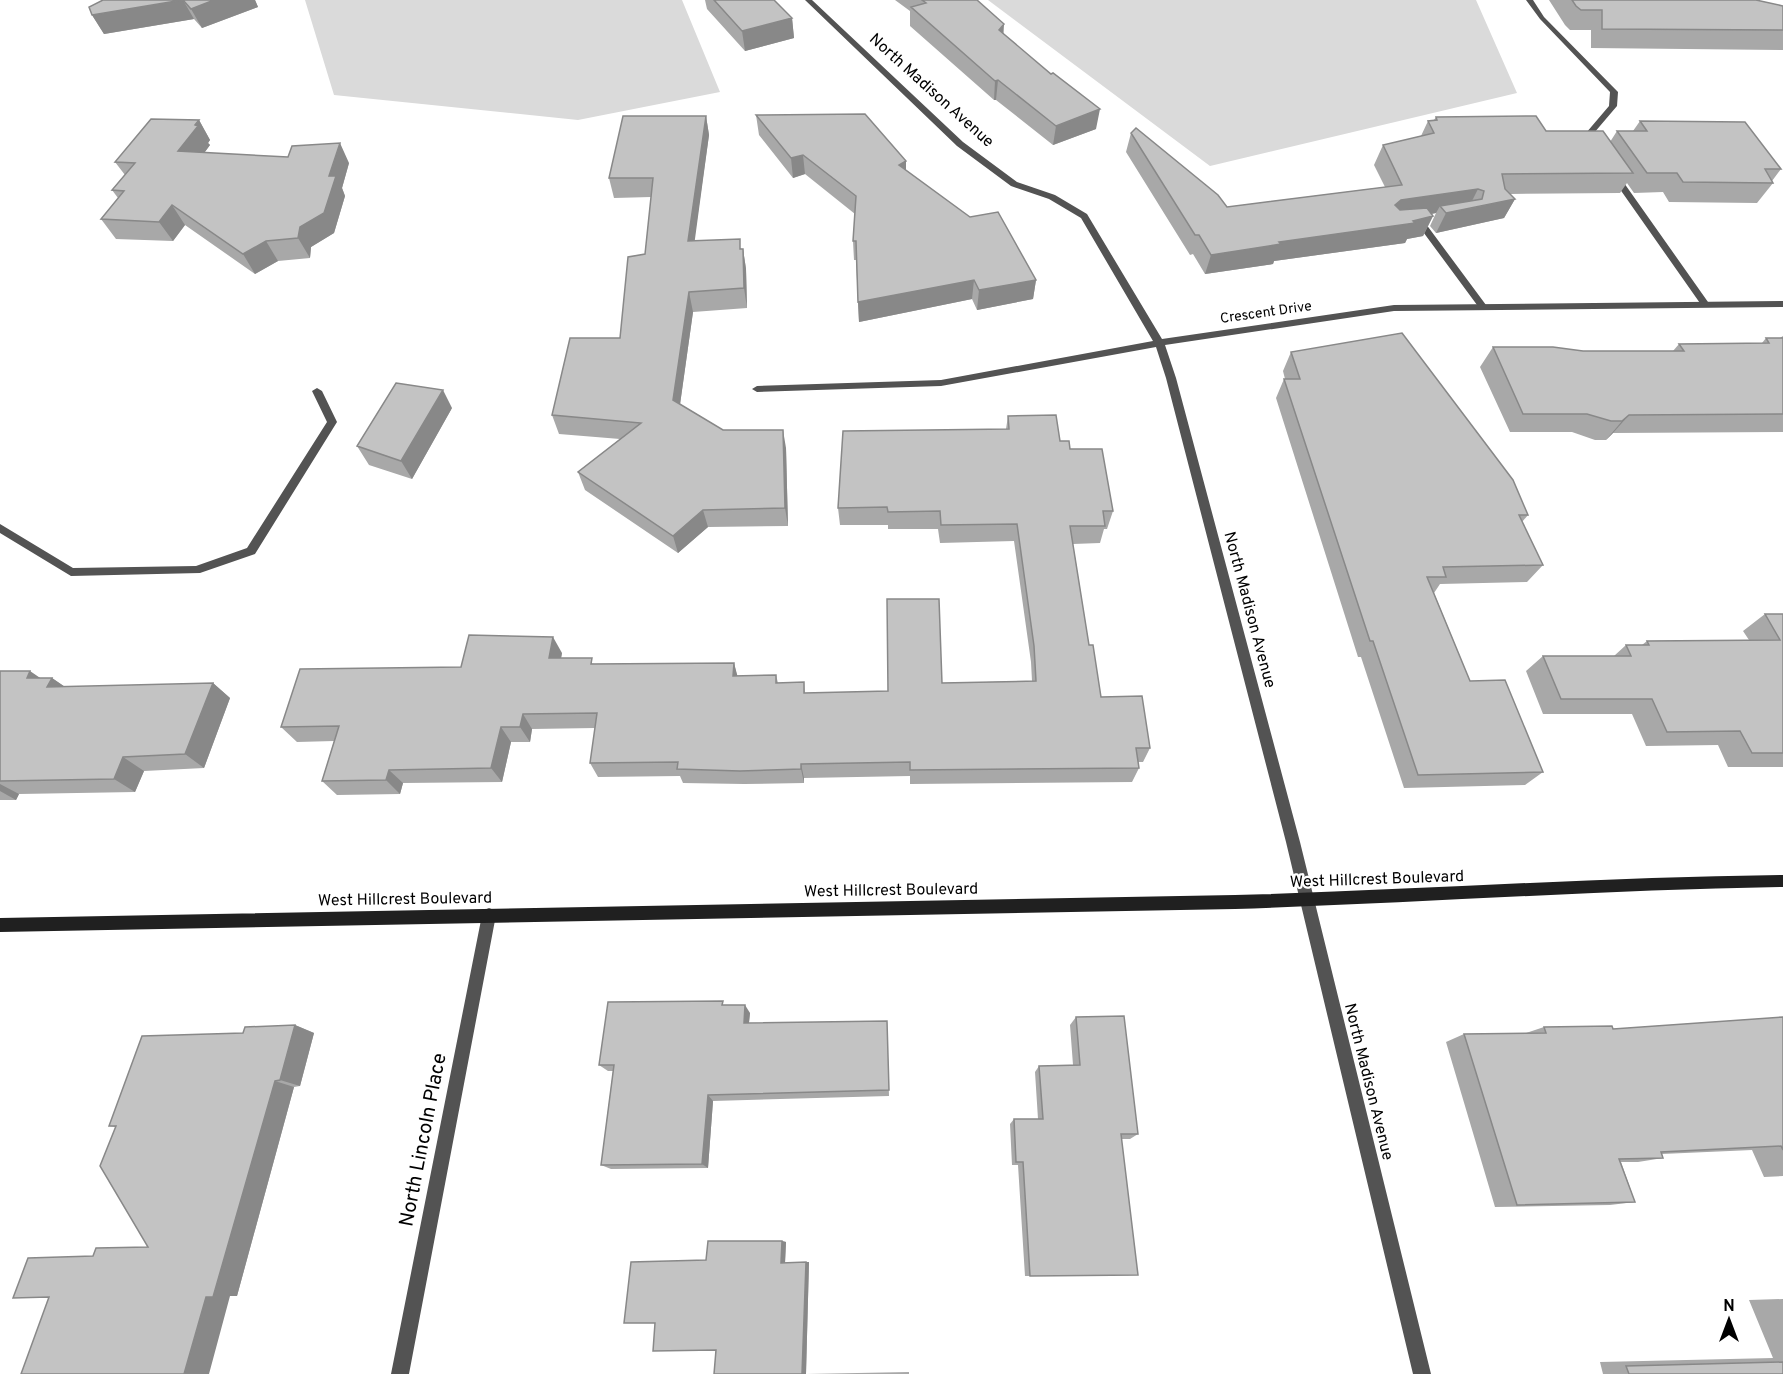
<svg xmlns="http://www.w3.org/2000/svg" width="1783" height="1374" viewBox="0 0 1783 1374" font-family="Overpass,sans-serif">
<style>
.green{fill:#dadada}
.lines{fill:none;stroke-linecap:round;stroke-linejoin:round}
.lane{fill:#535353;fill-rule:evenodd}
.street{fill:#535353;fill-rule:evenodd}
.secondary{fill:#202020;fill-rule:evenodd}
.wall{fill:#a8a8a8}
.shaded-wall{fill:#888}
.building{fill:#c3c3c3;stroke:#888;stroke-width:1.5}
.labels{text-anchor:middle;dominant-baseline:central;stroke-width:4.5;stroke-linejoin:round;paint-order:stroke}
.far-street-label{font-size:14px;fill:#000;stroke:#fff}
.street-label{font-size:16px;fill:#000;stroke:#fff}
.near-street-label{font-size:20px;fill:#000;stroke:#fff}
</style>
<rect width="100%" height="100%" fill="#fff"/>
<path class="green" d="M 305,0 L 682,0 L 720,92 L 578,120 L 334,95 Z
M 988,0 L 1476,0 L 1517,93 L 1210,166 Z"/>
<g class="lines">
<path class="lane" d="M 1526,0 L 1533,0 L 1544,17 L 1618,92 L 1617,106 L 1594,133 L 1597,148 L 1591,148 L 1586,133 L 1609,106 L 1610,92 L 1540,19 Z
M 1611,173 L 1617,173 L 1708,302 L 1708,306 L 1702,306 L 1610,175 Z
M 1420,219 L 1423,220 L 1486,305 L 1486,309 L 1480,309 L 1418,225 L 1412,222 Z
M 317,388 L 322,391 L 337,422 L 255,554 L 200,573 L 71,576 L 0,533 L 0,524 L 73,568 L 196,566 L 247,548 L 327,422 L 312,391 Z"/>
<path class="street" d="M 805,0 L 812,0 L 963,142 L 1017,182 L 1055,195 L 1087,214 L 1162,339 L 1394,305 L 1783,301 L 1783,307 L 1394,311 L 1165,345 L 1176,378 L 1300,842 L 1431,1374 L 1413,1374 L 1286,842 L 1166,378 L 1156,347 L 941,386 L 757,392 L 752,389 L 757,386 L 941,380 L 1153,341 L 1081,218 L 1049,199 L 1011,186 L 957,146 Z
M 489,908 L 494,910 L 496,915 L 409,1374 L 391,1374 L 482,915 L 484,910 Z"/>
<path class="secondary" d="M 1783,875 L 1783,887 C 1600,890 1418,903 1235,909 L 0,932 L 0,918 L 1235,895 C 1418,890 1600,877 1783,875 Z"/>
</g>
<path class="wall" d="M 103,0 L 255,0 L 258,7 L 202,28 L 194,19 L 104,34 L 92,15 Z
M 705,0 L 774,0 L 792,18 L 794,38 L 745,51 L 707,9 Z
M 895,0 L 977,0 L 1004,34 L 1096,129 L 1053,145 L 996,100 L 994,100 L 910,26 L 910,11 Z
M 1549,0 L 1756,0 L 1783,6 L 1783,50 L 1591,48 L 1591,30 L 1570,30 L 1565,25 Z
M 756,115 L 906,161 L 906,170 L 1036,280 L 1033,299 L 977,310 L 972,299 L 859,322 L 856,260 L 854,260 L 853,241 L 855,214 L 805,174 L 793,178 L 759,135 Z
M 706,116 L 709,135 L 694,241 L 743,249 L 746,269 L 747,308 L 693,312 L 680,404 L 723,430 L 786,448 L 788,526 L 708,527 L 678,553 L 585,490 L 578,472 L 620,439 L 559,434 L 552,415 L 620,338 L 645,254 L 651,197 L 614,198 L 609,178 Z
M 1436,117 L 1546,131 L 1610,142 L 1617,131 L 1633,131 L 1640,121 L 1781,169 L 1772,181 L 1773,183 L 1757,203 L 1669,202 L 1663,192 L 1634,193 L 1627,183 L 1620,193 L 1510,194 L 1515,199 L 1504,218 L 1436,233 L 1430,226 L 1436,213 L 1432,214 L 1433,216 L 1423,236 L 1407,239 L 1405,243 L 1274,261 L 1273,264 L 1205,274 L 1193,254 L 1190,255 L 1126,152 L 1131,133 L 1227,207 L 1385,187 L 1374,165 L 1383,145 L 1421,136 L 1428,121 L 1434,120 Z
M 199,120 L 210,140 L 208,143 L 210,145 L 204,153 L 349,163 L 342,188 L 345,196 L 334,233 L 311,247 L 310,258 L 278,261 L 255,274 L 185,225 L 173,241 L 116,239 L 101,219 L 118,198 L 112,190 L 125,175 L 115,162 Z
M 1783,336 L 1783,432 L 1613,433 L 1606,440 L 1595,440 L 1572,432 L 1510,432 L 1480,367 L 1493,347 L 1583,351 L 1673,351 L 1679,344 L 1762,343 L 1766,338 L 1780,338 Z
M 1291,352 L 1528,515 L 1522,522 L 1543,565 L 1527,582 L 1440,584 L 1434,593 L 1470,681 L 1543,772 L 1525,785 L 1404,788 L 1361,657 L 1358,657 L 1276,398 L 1284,379 L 1285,379 L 1283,371 Z
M 452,408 L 412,479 L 369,465 L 357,446 Z
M 1008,416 L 1060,441 L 1070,449 L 1113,511 L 1107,529 L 1104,529 L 1100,543 L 1073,544 L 1089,645 L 1101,697 L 1150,748 L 1143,762 L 1138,762 L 1139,768 L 1132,782 L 910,784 L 910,776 L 804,778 L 804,783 L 744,784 L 683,783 L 680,776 L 598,777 L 590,763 L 595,728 L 532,729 L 530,742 L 511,742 L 502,782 L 403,783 L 400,794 L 337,795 L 322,781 L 334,741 L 297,742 L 281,727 L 461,667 L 562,653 L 561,658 L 595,664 L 734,663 L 737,676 L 776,675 L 778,683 L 804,682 L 805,693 L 888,691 L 942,683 L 1032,681 L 1031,662 L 1014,541 L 940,543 L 938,529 L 888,529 L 888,525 L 840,525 L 838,508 L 1006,429 Z
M 1765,614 L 1783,614 L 1783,767 L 1728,767 L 1718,745 L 1646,746 L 1632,714 L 1543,714 L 1526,671 L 1543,656 L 1614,656 L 1626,645 L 1642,645 L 1647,641 L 1749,640 L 1743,631 Z
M 0,671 L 40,678 L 52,678 L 65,687 L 213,683 L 230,698 L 204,768 L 144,771 L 135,792 L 19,794 L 16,800 L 0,800 Z
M 725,1005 L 750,1013 L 749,1023 L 887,1021 L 889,1096 L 713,1101 L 708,1168 L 611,1169 L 601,1165 L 613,1071 L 608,1071 L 599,1065 Z
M 1076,1017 L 1138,1134 L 1130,1139 L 1122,1139 L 1030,1276 L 1025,1276 L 1018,1165 L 1012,1165 L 1010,1124 L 1014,1119 L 1038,1119 L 1035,1072 L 1039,1066 L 1073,1065 L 1070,1025 Z
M 1783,1017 L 1783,1176 L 1764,1177 L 1752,1150 L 1662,1154 L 1663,1158 L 1638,1162 L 1621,1162 L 1635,1202 L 1610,1205 L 1495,1207 L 1446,1042 L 1464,1034 L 1526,1033 L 1544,1027 L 1613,1029 Z
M 295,1025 L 314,1033 L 300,1086 L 294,1087 L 237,1296 L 230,1296 L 93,1256 L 148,1247 L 115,1127 L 109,1126 L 243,1033 Z
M 782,1241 L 786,1242 L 785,1263 L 809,1262 L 806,1374 L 909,1372 L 909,1374 L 714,1374 L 716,1350 L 706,1260 Z
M 1783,1299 L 1783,1374 L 1603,1374 L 1600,1362 L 1773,1358 L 1749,1300 Z"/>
<path class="shaded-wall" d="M 183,0 L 194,19 L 104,34 L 92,15 Z
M 214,0 L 255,0 L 258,7 L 202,28 L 191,9 Z
M 792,18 L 794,38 L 745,51 L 742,31 Z
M 1004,24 L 1003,43 L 999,30 Z
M 998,80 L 996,100 L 994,100 L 995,81 Z
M 1100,109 L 1096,129 L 1053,145 L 1056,126 Z
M 706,116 L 709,135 L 692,261 L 688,241 Z
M 199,120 L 210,140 L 208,143 L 210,145 L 191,171 L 178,151 Z
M 340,143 L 349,163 L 342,188 L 345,196 L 334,233 L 311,247 L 310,258 L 298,238 L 300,227 L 329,176 Z
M 803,155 L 805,174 L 793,178 L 791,158 Z
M 906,161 L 906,181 L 899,165 Z
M 1478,189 L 1468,209 L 1515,199 L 1504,218 L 1436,233 L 1446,213 L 1440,206 L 1436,213 L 1392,220 L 1395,205 L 1401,200 Z
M 172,205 L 185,225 L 173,241 L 159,222 Z
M 1433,216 L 1423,236 L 1407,239 L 1405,243 L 1274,261 L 1273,264 L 1205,274 L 1211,255 L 1279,242 L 1413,221 Z
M 266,241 L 278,261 L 255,274 L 243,254 Z
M 743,249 L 746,269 L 747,308 L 744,288 Z
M 974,280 L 972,299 L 859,322 L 858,302 Z
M 1036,280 L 1033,299 L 977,310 L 979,290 Z
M 689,292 L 693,312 L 678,419 L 673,400 Z
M 443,390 L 452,408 L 412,479 L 401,461 Z
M 1629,415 L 1613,433 L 1606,440 L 1622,421 Z
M 783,430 L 786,448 L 788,526 L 785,508 Z
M 703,510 L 708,527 L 678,553 L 673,536 Z
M 553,637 L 562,653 L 558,674 L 549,658 Z
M 734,663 L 738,678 L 733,676 Z
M 30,671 L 49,684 L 52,678 L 74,693 L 69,702 L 27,678 Z
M 213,683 L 230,698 L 204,768 L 185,754 Z
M 523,714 L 532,729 L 530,742 L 520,727 Z
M 501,727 L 511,742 L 502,782 L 491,768 Z
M 123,757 L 144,771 L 135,792 L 114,779 Z
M 801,764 L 804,778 L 804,783 L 801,769 Z
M 389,770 L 403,783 L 400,794 L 386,780 Z
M 0,784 L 19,794 L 16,800 L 0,791 Z
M 745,1005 L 750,1013 L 748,1031 L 744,1023 Z
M 295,1025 L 314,1033 L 300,1086 L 280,1080 Z
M 275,1081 L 294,1087 L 237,1296 L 230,1296 L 209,1374 L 184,1374 L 206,1297 Z
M 708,1095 L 713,1101 L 708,1168 L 702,1164 Z
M 782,1241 L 786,1242 L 785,1263 L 781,1263 Z
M 806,1262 L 809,1262 L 806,1374 L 802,1374 Z"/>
<path class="building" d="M 103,0 L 182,0 L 92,15 L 89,7 Z
M 183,0 L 214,0 L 191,9 Z
M 714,0 L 774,0 L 792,18 L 742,31 Z
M 922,0 L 977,0 L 1004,24 L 999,30 L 1051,74 L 1053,73 L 1100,109 L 1056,126 L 998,80 L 995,81 L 911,7 L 926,3 Z
M 1572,0 L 1756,0 L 1783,6 L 1783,30 L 1602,29 L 1602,10 L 1581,10 L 1576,6 Z
M 865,114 L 906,161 L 899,165 L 970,217 L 998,212 L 1036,280 L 979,290 L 974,280 L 858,302 L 856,241 L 853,241 L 856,196 L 803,155 L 791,158 L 756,115 Z
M 623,116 L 706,116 L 688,241 L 740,239 L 740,249 L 743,249 L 744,288 L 689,292 L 673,400 L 723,430 L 783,430 L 785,508 L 703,510 L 673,536 L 578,472 L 641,423 L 552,415 L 570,338 L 620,338 L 628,257 L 645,254 L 653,178 L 609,178 Z
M 1536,116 L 1546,131 L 1603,131 L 1633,173 L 1502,174 L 1505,189 L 1515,199 L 1446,213 L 1440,206 L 1482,199 L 1484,191 L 1478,189 L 1401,200 L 1395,205 L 1400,210 L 1427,208 L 1433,216 L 1413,221 L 1415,223 L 1279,242 L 1281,244 L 1211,255 L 1199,235 L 1195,235 L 1131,133 L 1136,128 L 1218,195 L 1227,207 L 1402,185 L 1383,145 L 1434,133 L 1428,121 L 1437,120 L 1436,117 Z
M 151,119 L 199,120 L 195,125 L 198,126 L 178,151 L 288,157 L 292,146 L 340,143 L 329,176 L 336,176 L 324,213 L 300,227 L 298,238 L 266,241 L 243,254 L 172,205 L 159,222 L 101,219 L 124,191 L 112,190 L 135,163 L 115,162 Z
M 1640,121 L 1745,122 L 1781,169 L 1765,169 L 1773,183 L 1683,182 L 1677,173 L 1647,173 L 1617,131 L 1647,131 Z
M 1402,333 L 1513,480 L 1528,515 L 1519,515 L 1543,565 L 1443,567 L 1446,577 L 1427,577 L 1470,681 L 1505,680 L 1543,772 L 1418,775 L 1373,641 L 1370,641 L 1284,379 L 1300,379 L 1291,352 Z
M 1766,338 L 1783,338 L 1783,414 L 1629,415 L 1622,421 L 1611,421 L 1587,414 L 1523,414 L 1493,347 L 1553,347 L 1583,351 L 1684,351 L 1679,344 L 1769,343 Z
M 396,383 L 443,390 L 401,461 L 357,446 Z
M 1056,415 L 1060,441 L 1069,441 L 1070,449 L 1102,449 L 1113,511 L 1103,511 L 1105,526 L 1070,526 L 1089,645 L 1093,645 L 1101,697 L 1142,696 L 1150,748 L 1136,748 L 1139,768 L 910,770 L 910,762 L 801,764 L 801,769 L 740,771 L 677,769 L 678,762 L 590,763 L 597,713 L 523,714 L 520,727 L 501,727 L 491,768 L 389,770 L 386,780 L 322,781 L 339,726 L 281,727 L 300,669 L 461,667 L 469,635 L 553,637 L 549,658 L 592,658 L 591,664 L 734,663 L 733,676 L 776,675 L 776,683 L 804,682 L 804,693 L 888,691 L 887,599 L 939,599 L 942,683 L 1036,681 L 1034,646 L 1017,524 L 941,525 L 940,511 L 888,512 L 887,507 L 838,508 L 843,431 L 1009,429 L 1008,416 Z
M 1765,614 L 1783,614 L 1783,753 L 1752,753 L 1740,731 L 1667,732 L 1652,699 L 1561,699 L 1543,656 L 1631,656 L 1626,645 L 1649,645 L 1647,641 L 1780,640 Z
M 0,671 L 30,671 L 27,678 L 52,678 L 47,687 L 213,683 L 185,754 L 123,757 L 114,779 L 0,781 Z
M 723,1001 L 722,1005 L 745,1005 L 744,1023 L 887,1021 L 889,1090 L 708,1095 L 702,1164 L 601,1165 L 614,1065 L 599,1065 L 608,1002 Z
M 1124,1016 L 1138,1134 L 1121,1134 L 1138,1275 L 1030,1276 L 1023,1162 L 1016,1162 L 1014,1119 L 1043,1119 L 1039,1066 L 1080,1065 L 1076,1017 Z
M 1783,1017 L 1783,1150 L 1781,1146 L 1661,1152 L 1663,1158 L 1619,1159 L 1635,1202 L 1517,1205 L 1464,1034 L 1546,1033 L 1544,1027 L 1612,1026 L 1613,1029 Z
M 295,1025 L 280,1080 L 275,1081 L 213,1297 L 206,1297 L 184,1374 L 21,1374 L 49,1297 L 13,1298 L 28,1258 L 93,1256 L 96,1248 L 148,1247 L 100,1166 L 116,1126 L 109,1126 L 142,1036 L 243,1033 L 245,1027 Z
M 708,1241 L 782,1241 L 781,1263 L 806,1262 L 802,1374 L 714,1374 L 716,1350 L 653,1351 L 655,1323 L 624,1323 L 631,1262 L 706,1260 Z
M 1783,1362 L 1783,1374 L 1629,1374 L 1626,1366 Z"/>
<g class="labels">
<g class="far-street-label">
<text transform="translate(1266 313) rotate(-8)">Crescent Drive</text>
</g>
<g class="street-label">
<text transform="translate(931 91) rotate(42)">North Madison Avenue</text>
<text transform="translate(1249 610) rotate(75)">North Madison Avenue</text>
<text transform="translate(1377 880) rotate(-2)">West Hillcrest Boulevard</text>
<text transform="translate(891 891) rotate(-1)">West Hillcrest Boulevard</text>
<text transform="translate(405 900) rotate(-1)">West Hillcrest Boulevard</text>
<text transform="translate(1368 1082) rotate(76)">North Madison Avenue</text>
</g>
<g class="near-street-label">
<text transform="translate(424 1140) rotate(-79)">North Lincoln Place</text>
</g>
</g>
<g transform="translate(1729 1320)" stroke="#ffffff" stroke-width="4.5" paint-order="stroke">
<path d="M0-4.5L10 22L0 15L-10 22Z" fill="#000000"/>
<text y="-9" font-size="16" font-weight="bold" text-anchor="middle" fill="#000000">N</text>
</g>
</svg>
